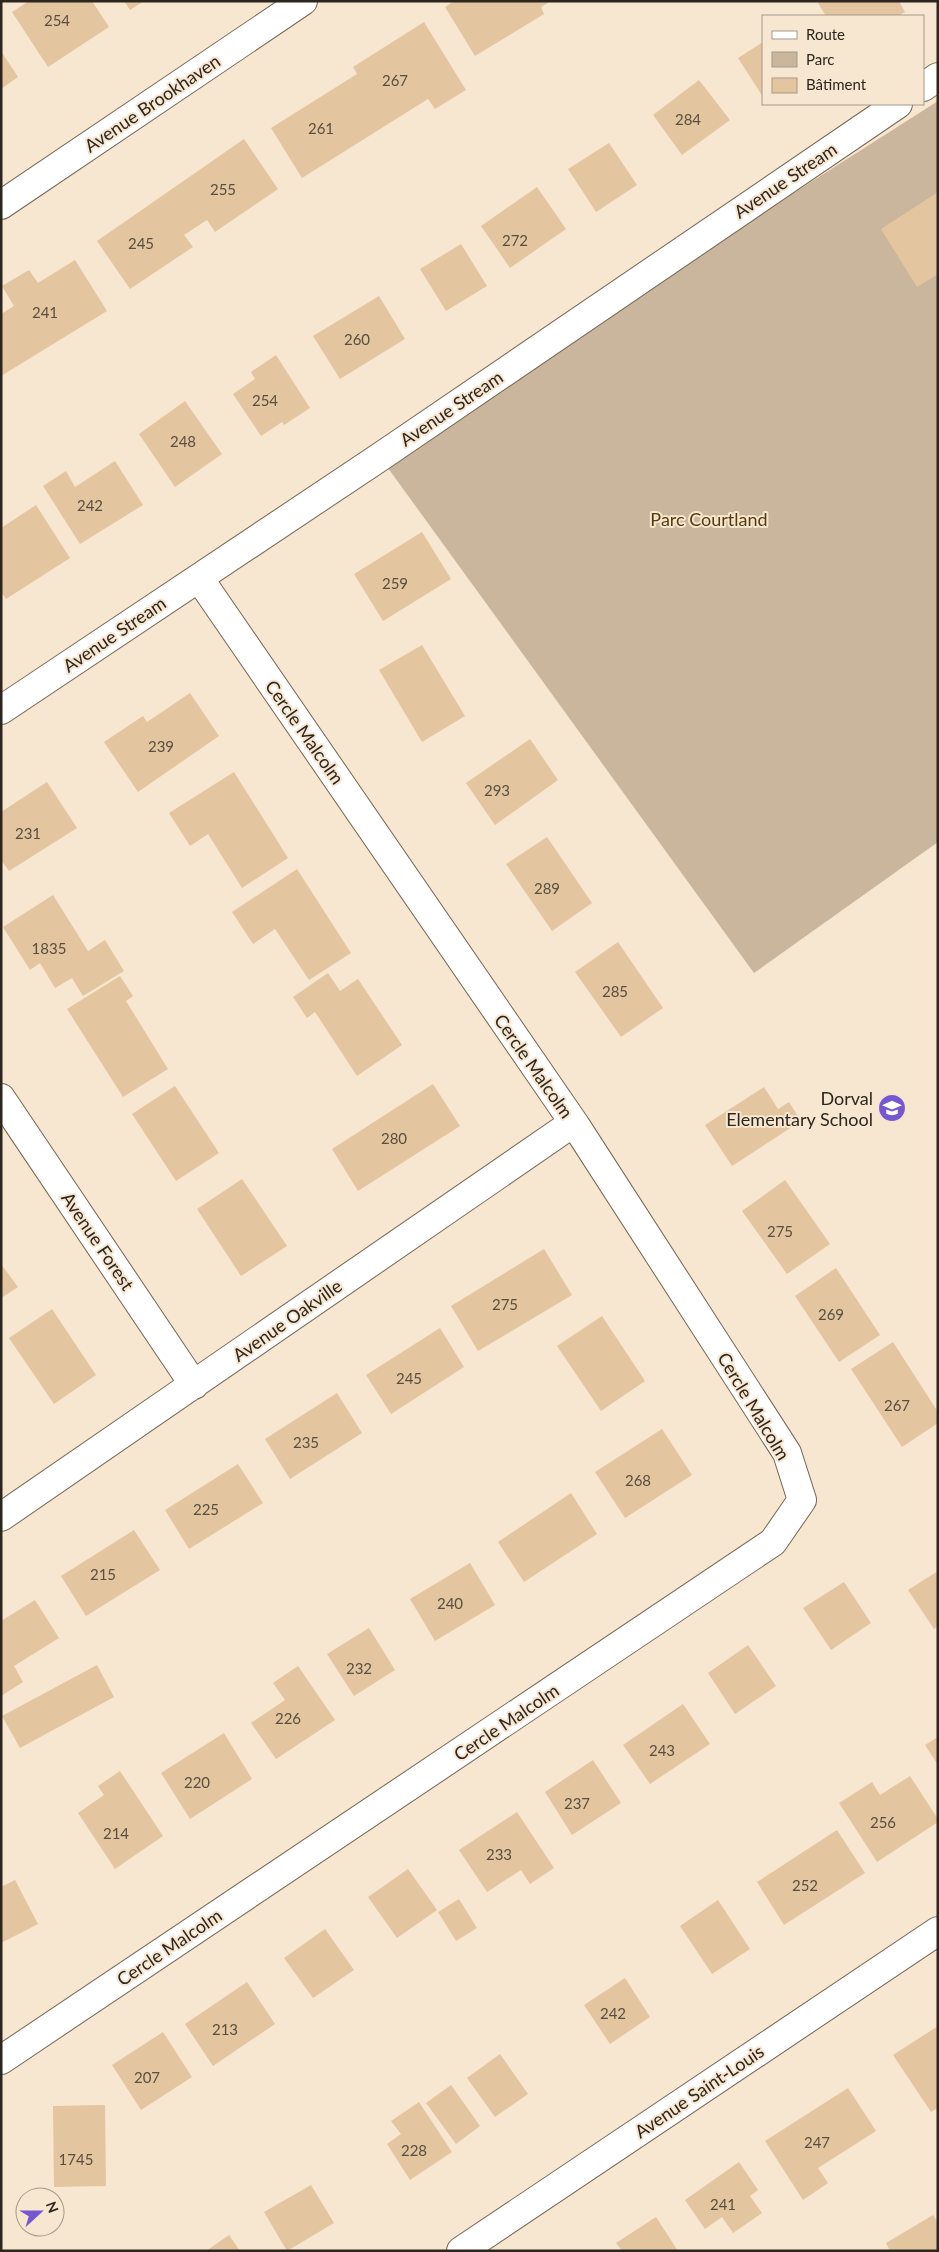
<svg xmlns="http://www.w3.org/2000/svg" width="939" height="2252" viewBox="0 0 939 2252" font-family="Lato,sans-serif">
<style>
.green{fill:#c9b69d}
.building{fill:#e3c6a0}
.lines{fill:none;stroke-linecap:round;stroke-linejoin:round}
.street-casing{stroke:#746653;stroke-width:30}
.street{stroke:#fff;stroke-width:28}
.labels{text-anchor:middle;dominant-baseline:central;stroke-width:4;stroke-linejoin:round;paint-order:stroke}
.number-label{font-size:15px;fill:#5a4e3e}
.street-label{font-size:18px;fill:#2d261e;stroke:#f7e6d0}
.park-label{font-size:18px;fill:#573a0b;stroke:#f7e6d0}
.poi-label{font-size:18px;fill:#2d261e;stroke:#f7e6d0;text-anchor:end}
</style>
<rect width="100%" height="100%" fill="#f7e6d0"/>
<path class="green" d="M 938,101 L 938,842 L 754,973 L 380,457 Z"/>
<path class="building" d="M 29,1 L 92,1 L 109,27 L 48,67 L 12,12 Z
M 124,1 L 144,1 L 130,10 Z
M 454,1 L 551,1 L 541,7 L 544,14 L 475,56 L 445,7 Z
M 821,1 L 899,1 L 905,12 L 898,16 L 826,16 L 818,3 Z
M 424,22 L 466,90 L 435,109 L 428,99 L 302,178 L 271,128 L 357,74 L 353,67 Z
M 763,42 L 763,97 L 738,58 Z
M 1,51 L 18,77 L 1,89 Z
M 699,80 L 730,120 L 682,155 L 653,115 Z
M 244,139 L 278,189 L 215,232 L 207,220 L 184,235 L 193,247 L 130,289 L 97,241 Z
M 609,143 L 637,185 L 596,212 L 568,169 Z
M 537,187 L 566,229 L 510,268 L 481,226 Z
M 938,192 L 938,274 L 917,287 L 881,229 Z
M 461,244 L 487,286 L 446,311 L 420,269 Z
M 75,260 L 107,311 L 1,376 L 1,314 L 14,306 L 2,286 L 29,270 L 38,283 Z
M 379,296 L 405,339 L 340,379 L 313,336 Z
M 276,355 L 310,408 L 284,425 L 282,422 L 261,436 L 233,394 L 255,379 L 251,372 Z
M 185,401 L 222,454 L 175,487 L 139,434 Z
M 115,461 L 143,505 L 80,544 L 43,486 L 66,471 L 75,487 Z
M 36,505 L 70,558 L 6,599 L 1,592 L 1,528 Z
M 422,532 L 451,579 L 383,621 L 354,574 Z
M 422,645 L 465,716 L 422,742 L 379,670 Z
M 190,693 L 219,736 L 138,792 L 104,742 L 143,716 L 147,722 Z
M 530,739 L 558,780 L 495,825 L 466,783 Z
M 234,772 L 288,858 L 242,888 L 208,834 L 190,846 L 169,813 Z
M 47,782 L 77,828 L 9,871 L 1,860 L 1,812 Z
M 547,837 L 592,903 L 552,931 L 506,864 Z
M 297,869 L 351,953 L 309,980 L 275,929 L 253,944 L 232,912 Z
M 53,895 L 88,951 L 105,940 L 124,971 L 83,996 L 72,978 L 55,988 L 40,963 L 30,970 L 3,927 Z
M 618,942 L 663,1008 L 621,1037 L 575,972 Z
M 328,973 L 340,991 L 358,979 L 402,1045 L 357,1076 L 315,1012 L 307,1018 L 293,997 Z
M 120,976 L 133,996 L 126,1001 L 168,1069 L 123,1097 L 67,1009 Z
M 433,1084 L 460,1126 L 358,1191 L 332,1149 Z
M 175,1086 L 219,1153 L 176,1181 L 132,1114 Z
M 764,1087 L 778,1109 L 789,1102 L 801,1121 L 732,1166 L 705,1125 Z
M 242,1179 L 287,1246 L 241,1276 L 197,1209 Z
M 785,1180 L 830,1244 L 787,1274 L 742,1211 Z
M 544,1249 L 572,1295 L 478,1351 L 451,1306 Z
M 1,1264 L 18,1287 L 1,1298 Z
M 836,1268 L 880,1335 L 839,1362 L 795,1296 Z
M 52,1309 L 96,1375 L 54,1404 L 9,1338 Z
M 602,1316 L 645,1381 L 601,1411 L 557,1346 Z
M 440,1328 L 464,1367 L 391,1414 L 366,1375 Z
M 893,1342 L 938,1412 L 938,1423 L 902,1447 L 851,1369 Z
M 337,1393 L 362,1433 L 290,1479 L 265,1439 Z
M 662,1429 L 692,1475 L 625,1518 L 595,1472 Z
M 238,1464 L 263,1503 L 189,1549 L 165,1510 Z
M 571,1493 L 597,1534 L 524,1582 L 498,1542 Z
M 134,1530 L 160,1570 L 86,1616 L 61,1576 Z
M 470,1563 L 495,1605 L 435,1641 L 410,1599 Z
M 938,1571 L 938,1626 L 934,1629 L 908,1590 Z
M 844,1582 L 871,1623 L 831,1650 L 803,1608 Z
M 35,1600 L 59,1638 L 14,1666 L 23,1682 L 1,1696 L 1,1621 Z
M 369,1628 L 395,1670 L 354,1696 L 327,1654 Z
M 748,1645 L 776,1686 L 735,1714 L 708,1673 Z
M 97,1665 L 114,1697 L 20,1748 L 2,1716 Z
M 298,1666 L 335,1720 L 276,1759 L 251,1723 L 285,1700 L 273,1683 Z
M 683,1704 L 710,1744 L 650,1784 L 623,1745 Z
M 224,1733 L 252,1779 L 190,1819 L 161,1773 Z
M 938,1737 L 938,1765 L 925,1745 Z
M 593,1760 L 621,1803 L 572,1835 L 545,1792 Z
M 120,1771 L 163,1836 L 115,1869 L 78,1813 L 104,1795 L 98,1786 Z
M 910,1776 L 938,1819 L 938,1822 L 877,1862 L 839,1803 L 872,1782 L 880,1795 Z
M 517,1812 L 554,1868 L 530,1884 L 521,1870 L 487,1892 L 459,1850 Z
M 837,1830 L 865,1873 L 784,1925 L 757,1882 Z
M 408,1869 L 437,1910 L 397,1938 L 368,1897 Z
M 15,1880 L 38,1924 L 1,1943 L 1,1887 Z
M 459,1899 L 477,1928 L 456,1941 L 438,1912 Z
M 718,1900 L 750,1949 L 712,1974 L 680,1926 Z
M 325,1929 L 354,1970 L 313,1998 L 284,1958 Z
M 625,1978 L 650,2017 L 610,2044 L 584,2005 Z
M 247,1982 L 275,2024 L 213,2066 L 185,2024 Z
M 938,2026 L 938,2108 L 931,2112 L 893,2055 Z
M 163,2032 L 192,2077 L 141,2110 L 112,2065 Z
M 500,2054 L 528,2094 L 495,2117 L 467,2078 Z
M 451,2085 L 480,2126 L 456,2144 L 426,2103 Z
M 848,2088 L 876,2131 L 818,2168 L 828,2183 L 803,2200 L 765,2141 Z
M 419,2102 L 452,2152 L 410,2180 L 387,2144 L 401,2134 L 391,2121 Z
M 105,2105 L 106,2186 L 54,2187 L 53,2106 Z
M 739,2162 L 758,2190 L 750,2196 L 762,2213 L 733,2233 L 722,2217 L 705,2229 L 685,2200 Z
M 311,2185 L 334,2223 L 287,2251 L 264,2212 Z
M 933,2215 L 938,2223 L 938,2251 L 890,2251 L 886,2243 Z
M 656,2217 L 678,2251 L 622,2251 L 616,2243 Z
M 229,2235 L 240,2251 L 206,2251 Z"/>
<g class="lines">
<g class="street-casing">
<path id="street" d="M 923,87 L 938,77
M 1,205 L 303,1
M 1,710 L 380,457 L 898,104
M 1,1098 L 194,1385
M 1,1517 L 573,1123
M 1,2060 L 773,1542 L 802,1500 L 787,1453 L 576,1126 L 199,578
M 461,2251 L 938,1931"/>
</g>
<use href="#street" class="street"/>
</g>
<defs>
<g id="school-disc" transform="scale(1.4375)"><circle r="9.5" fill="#7457d1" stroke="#f7e6d0"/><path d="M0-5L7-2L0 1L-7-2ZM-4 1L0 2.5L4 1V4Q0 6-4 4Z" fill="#fff"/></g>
</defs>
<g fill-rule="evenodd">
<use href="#school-disc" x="892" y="1108"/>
</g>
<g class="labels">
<g class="number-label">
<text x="57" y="20">254</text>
<text x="395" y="80">267</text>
<text x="688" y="119">284</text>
<text x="321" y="128">261</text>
<text x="223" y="189">255</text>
<text x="515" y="240">272</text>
<text x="141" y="243">245</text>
<text x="45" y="312">241</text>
<text x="357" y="339">260</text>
<text x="265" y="400">254</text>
<text x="183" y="441">248</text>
<text x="90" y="505">242</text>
<text x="395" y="583">259</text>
<text x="161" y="746">239</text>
<text x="497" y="790">293</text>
<text x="28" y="833">231</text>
<text x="547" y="888">289</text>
<text x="49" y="948">1835</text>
<text x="615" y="991">285</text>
<text x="394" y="1138">280</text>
<text x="780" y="1231">275</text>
<text x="505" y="1304">275</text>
<text x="831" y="1314">269</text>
<text x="409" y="1378">245</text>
<text x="897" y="1405">267</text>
<text x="306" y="1442">235</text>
<text x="638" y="1480">268</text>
<text x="206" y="1509">225</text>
<text x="103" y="1574">215</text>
<text x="450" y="1603">240</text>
<text x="359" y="1668">232</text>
<text x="288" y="1718">226</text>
<text x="662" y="1750">243</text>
<text x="197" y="1782">220</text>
<text x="577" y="1803">237</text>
<text x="883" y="1822">256</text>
<text x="116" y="1833">214</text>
<text x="499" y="1854">233</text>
<text x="805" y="1885">252</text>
<text x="613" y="2013">242</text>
<text x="225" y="2029">213</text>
<text x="147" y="2077">207</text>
<text x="817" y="2142">247</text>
<text x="414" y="2150">228</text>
<text x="76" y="2159">1745</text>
<text x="723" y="2204">241</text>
</g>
<g class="street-label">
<text transform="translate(152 103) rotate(-34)">Avenue Brookhaven</text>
<text transform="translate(785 180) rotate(-34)">Avenue Stream</text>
<text transform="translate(451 408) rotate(-34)">Avenue Stream</text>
<text transform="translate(114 634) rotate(-34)">Avenue Stream</text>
<text transform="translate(305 732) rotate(55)">Cercle Malcolm</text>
<text transform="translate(534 1066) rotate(55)">Cercle Malcolm</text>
<text transform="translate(98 1241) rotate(56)">Avenue Forest</text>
<text transform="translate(287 1320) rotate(-35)">Avenue Oakville</text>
<text transform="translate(754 1406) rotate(59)">Cercle Malcolm</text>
<text transform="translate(506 1722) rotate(-34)">Cercle Malcolm</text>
<text transform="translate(169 1947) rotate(-34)">Cercle Malcolm</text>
<text transform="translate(699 2091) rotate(-34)">Avenue Saint-Louis</text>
</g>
<g class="park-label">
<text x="709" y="519">Parc Courtland</text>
</g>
<g class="poi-label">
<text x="873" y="1098">Dorval<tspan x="873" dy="21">Elementary School</tspan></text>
</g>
</g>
<rect width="939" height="2252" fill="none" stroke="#2d261e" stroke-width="5"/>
<rect x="762" y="15" width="162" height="90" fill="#f7e6d0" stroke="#a69989"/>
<rect x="772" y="31" width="25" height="8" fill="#ffffff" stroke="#a69989"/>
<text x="806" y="40" font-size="15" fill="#2d261e">Route</text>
<rect x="772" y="52" width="25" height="15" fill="#c9b69d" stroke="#a69989"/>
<text x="806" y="65" font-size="15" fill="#2d261e">Parc</text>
<rect x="772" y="78" width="25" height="15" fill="#e3c6a0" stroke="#a69989"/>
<text x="806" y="90" font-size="15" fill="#2d261e">Bâtiment</text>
<g transform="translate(40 2212) rotate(69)"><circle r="24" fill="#f7e6d0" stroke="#a69989"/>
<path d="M0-4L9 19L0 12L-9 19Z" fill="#7457d1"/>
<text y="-8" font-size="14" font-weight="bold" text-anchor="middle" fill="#2d261e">N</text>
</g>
</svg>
